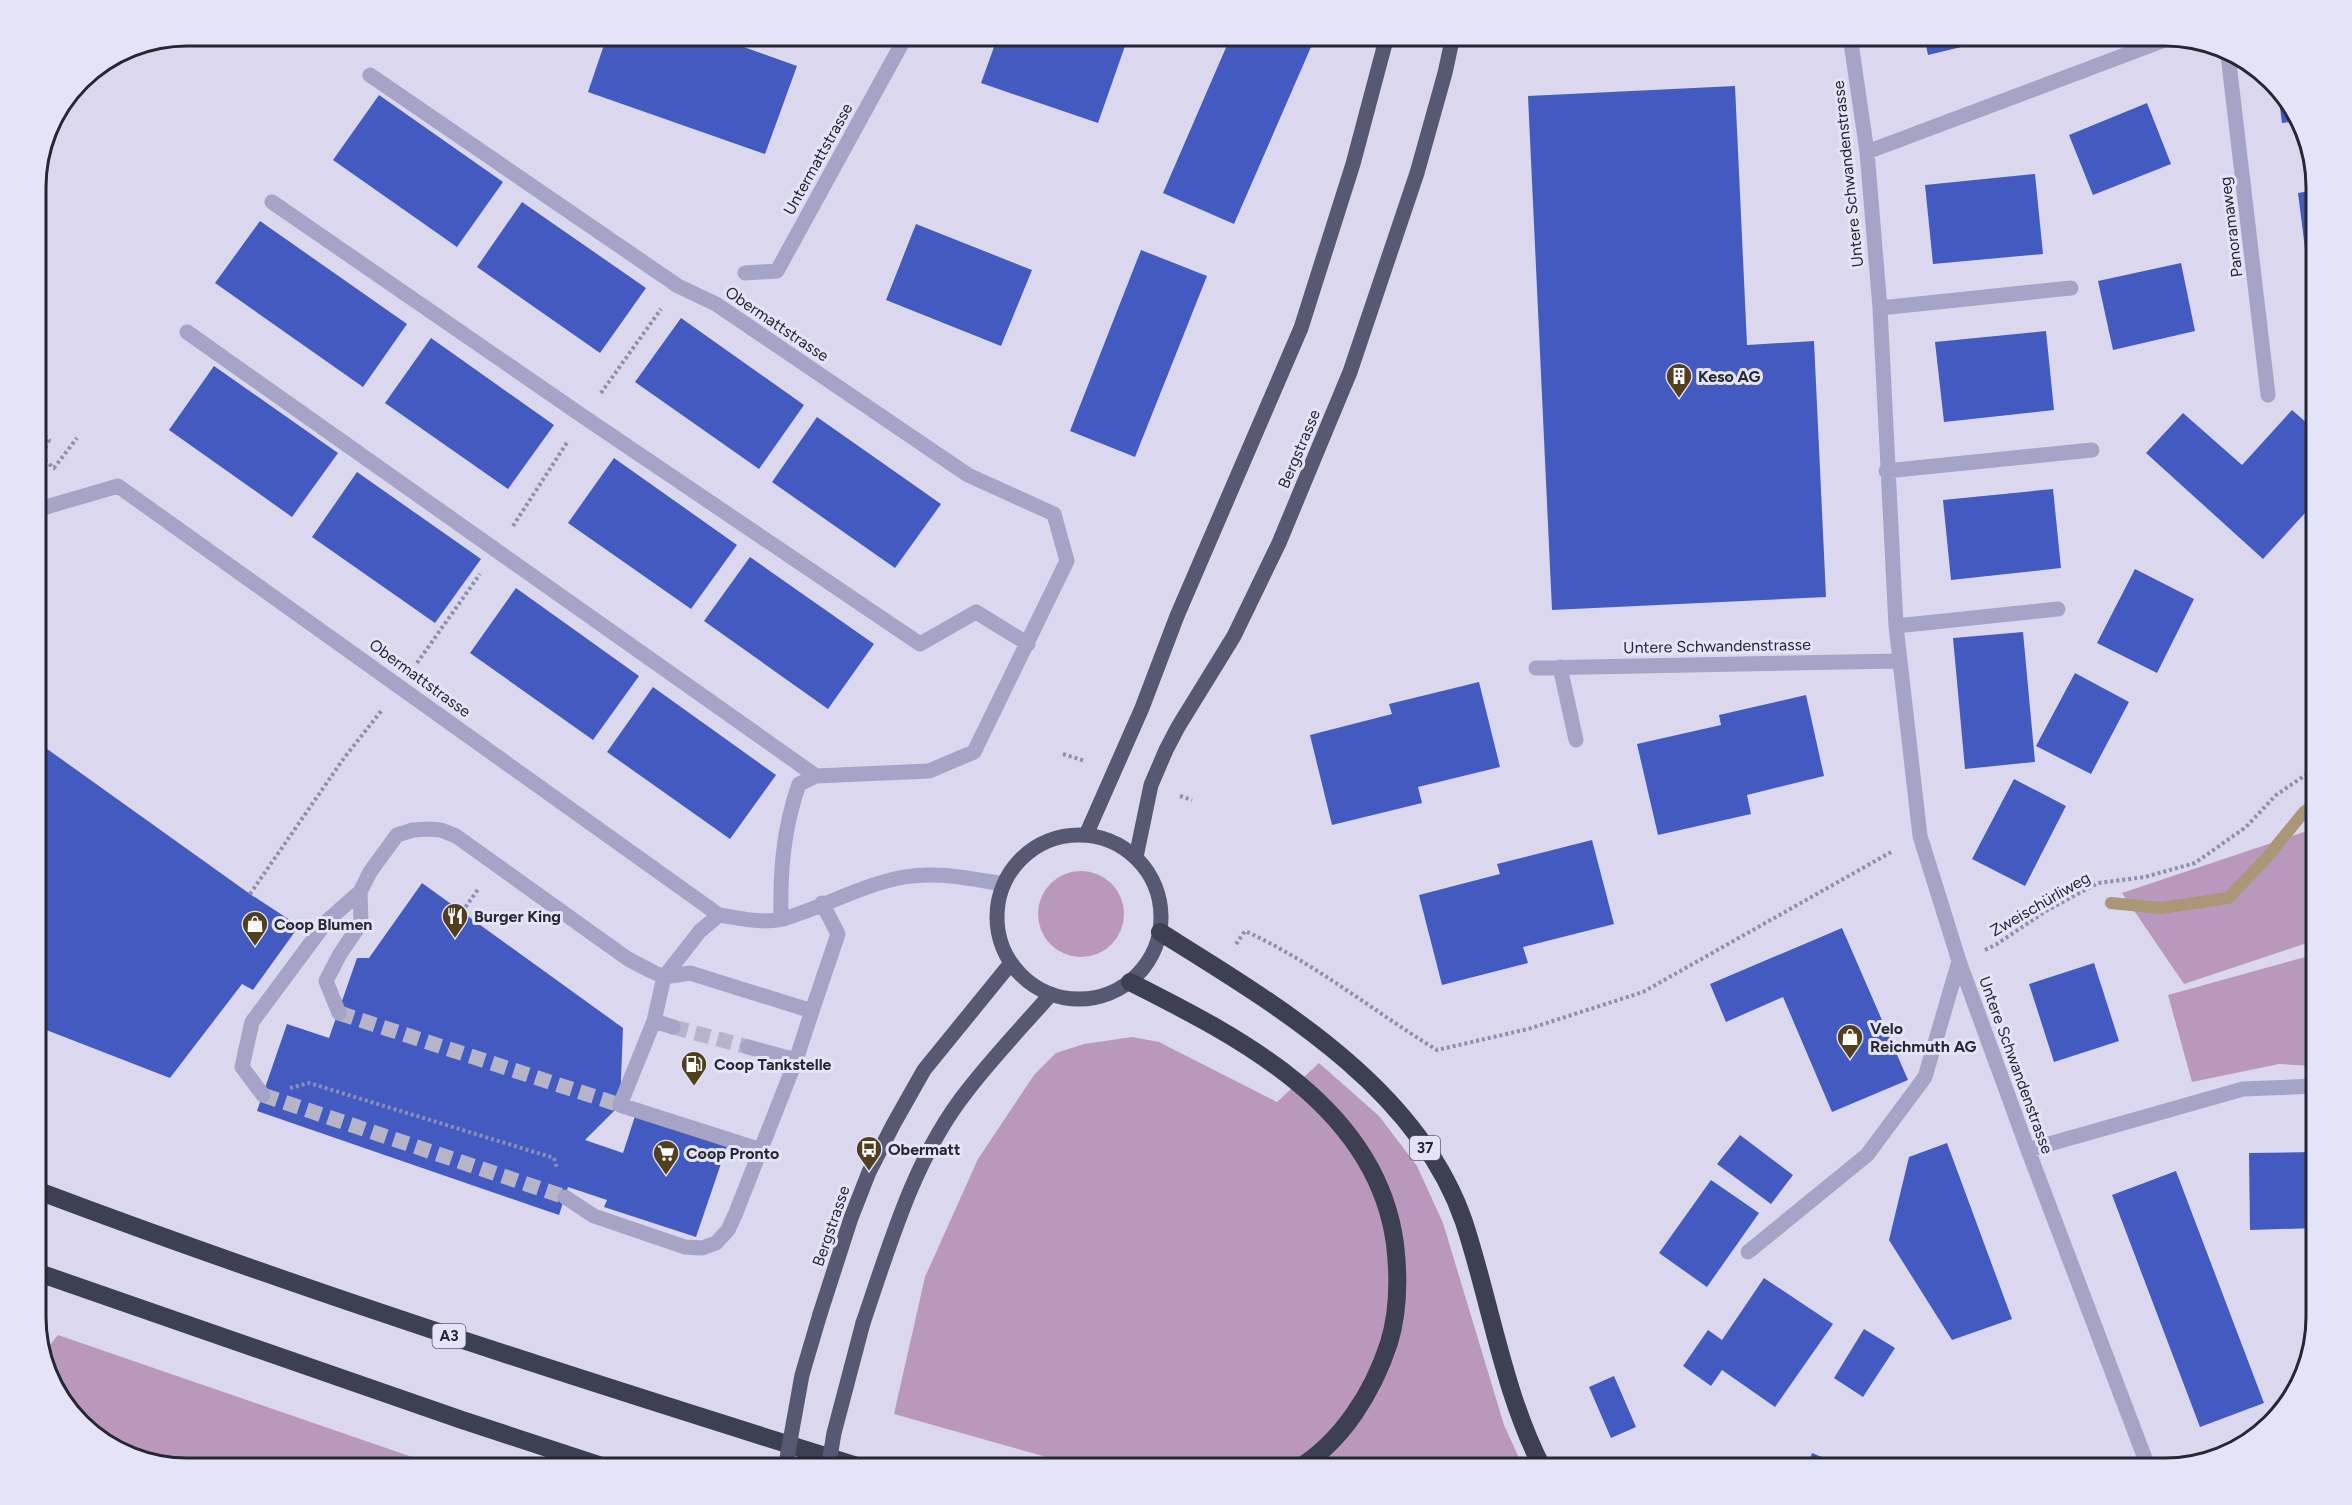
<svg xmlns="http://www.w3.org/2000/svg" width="2352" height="1505" viewBox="0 0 2352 1505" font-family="Figtree,sans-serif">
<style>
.green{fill:#ba98bd}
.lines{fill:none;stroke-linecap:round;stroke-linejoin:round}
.stream{stroke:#ab9777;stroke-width:12}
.building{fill:#435bc1}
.minor-tunnel{stroke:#b6b4c9;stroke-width:15;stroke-dasharray:15 8;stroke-linecap:butt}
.path{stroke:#8e8eb2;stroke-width:4;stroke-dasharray:3 3;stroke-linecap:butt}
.minor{stroke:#a5a4c7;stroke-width:15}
.major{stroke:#575974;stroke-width:15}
.highway{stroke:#3d3f53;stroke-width:18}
.major-bridge{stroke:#575974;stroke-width:15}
.labels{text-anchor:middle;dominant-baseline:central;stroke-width:6;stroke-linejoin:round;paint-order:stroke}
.shield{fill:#e5e3f8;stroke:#5f5f6d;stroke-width:1.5}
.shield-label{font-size:15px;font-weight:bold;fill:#252732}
.street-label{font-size:16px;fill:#252732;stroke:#e5e3f8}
.poi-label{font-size:16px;font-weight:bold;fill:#252732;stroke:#e5e3f8;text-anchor:start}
.rim{fill:none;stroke:#252732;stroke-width:3}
</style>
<rect width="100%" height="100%" fill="#dad7ef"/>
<path class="green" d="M 2316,828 L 2316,940 L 2184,984 L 2122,893 Z
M1038 914a43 43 0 1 1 86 0a43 43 0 1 1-86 0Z
M 2316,954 L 2316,1066 L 2279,1064 L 2192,1082 L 2168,995 Z
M 1132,1037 L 1159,1042 L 1277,1102 L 1319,1063 L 1379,1116 L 1417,1166 L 1443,1223 L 1504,1425 L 1524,1469 L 1089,1469 L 894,1414 L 925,1277 L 978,1159 L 1034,1075 L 1056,1053 L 1084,1044 Z
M 58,1335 L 447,1469 L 188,1469 L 104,1444 L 86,1414 L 51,1375 L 44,1352 Z"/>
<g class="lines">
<path class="stream" d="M 2111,903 L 2161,908 L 2228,898 L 2264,861 L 2304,812 L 2316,803"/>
</g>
<path class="building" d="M 607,36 L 713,36 L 797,66 L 765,154 L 588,92 Z
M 998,36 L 1097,36 L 1125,46 L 1098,123 L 981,83 Z
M 1231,36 L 1287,36 L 1311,47 L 1234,224 L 1163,193 Z
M 1924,36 L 2003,36 L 2003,37 L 1928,55 Z
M 1735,86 L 1747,345 L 1814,341 L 1826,597 L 1552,610 L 1528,96 Z
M 2278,93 L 2296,112 L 2298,121 L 2282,123 Z
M 379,95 L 503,182 L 457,247 L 333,160 Z
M 2147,103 L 2171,164 L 2093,195 L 2069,135 Z
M 2035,174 L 2043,254 L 1933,264 L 1925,185 Z
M 2316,190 L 2316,288 L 2310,288 L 2298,193 Z
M 522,202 L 646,288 L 600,353 L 477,267 Z
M 260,221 L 407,324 L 363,387 L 215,283 Z
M 916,224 L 1032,270 L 1001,346 L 886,300 Z
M 1141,250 L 1207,276 L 1135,457 L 1070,431 Z
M 2181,263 L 2195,331 L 2113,350 L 2098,281 Z
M 681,318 L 804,405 L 759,469 L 635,382 Z
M 2046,331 L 2054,410 L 1944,422 L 1935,342 Z
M 431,338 L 554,425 L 508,489 L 385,403 Z
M 214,366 L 338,453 L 292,517 L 169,430 Z
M 2292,410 L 2316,431 L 2316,501 L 2263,559 L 2146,453 L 2183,413 L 2242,465 Z
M 817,417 L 941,504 L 895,568 L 772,482 Z
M 614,458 L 737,545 L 691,609 L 568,523 Z
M 357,472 L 481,559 L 435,623 L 312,537 Z
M 2053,489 L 2061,568 L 1951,580 L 1943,500 Z
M 750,557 L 874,644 L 828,709 L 704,621 Z
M 2135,569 L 2194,599 L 2157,673 L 2097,643 Z
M 516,588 L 639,676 L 593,740 L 470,653 Z
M 2023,632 L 2035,762 L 1965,769 L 1953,638 Z
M 2075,673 L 2129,702 L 2091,774 L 2036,746 Z
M 1479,682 L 1500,767 L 1418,787 L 1422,803 L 1332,825 L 1310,735 L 1392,714 L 1389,704 Z
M 653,687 L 776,775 L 730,839 L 607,752 Z
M 1806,695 L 1824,776 L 1747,795 L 1751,814 L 1658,835 L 1637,744 L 1721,725 L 1719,715 Z
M 36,741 L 250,894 L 299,926 L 253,990 L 242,984 L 170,1078 L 36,1026 Z
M 2014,779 L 2066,806 L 2025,886 L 1972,859 Z
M 1592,840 L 1614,924 L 1523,947 L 1528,963 L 1442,985 L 1419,895 L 1500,874 L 1497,864 Z
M 422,883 L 623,1028 L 620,1105 L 585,1140 L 623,1153 L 635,1116 L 727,1146 L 696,1237 L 604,1207 L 607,1200 L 568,1187 L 559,1215 L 257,1111 L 287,1024 L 329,1038 L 357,958 L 369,958 Z
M 1842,928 L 1908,1080 L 1832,1112 L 1783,997 L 1726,1022 L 1710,984 Z
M 2094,963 L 2119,1041 L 2054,1062 L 2029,984 Z
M 1740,1135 L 1793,1175 L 1771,1204 L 1717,1164 Z
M 1947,1143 L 2012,1319 L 1952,1340 L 1889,1240 L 1909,1157 Z
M 2316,1152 L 2316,1228 L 2250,1230 L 2249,1153 Z
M 2176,1171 L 2264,1403 L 2200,1427 L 2112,1195 Z
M 1711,1180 L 1759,1213 L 1707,1287 L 1659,1253 Z
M 1764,1278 L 1833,1324 L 1775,1407 L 1722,1370 L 1711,1386 L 1683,1366 L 1708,1330 L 1722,1340 Z
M 1864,1329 L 1895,1348 L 1863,1397 L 1834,1378 Z
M 1614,1376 L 1636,1427 L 1611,1438 L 1589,1387 Z
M 1812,1453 L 1851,1469 L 1806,1469 Z"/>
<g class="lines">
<path class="minor-tunnel" d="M 339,1013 L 620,1105
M 673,1027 L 748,1047
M 263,1095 L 565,1197"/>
<path class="path" d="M 601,393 L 661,309
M 36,427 L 49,440 L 41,457 L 54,468 L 77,438
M 513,526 L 568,441
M 417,663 L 480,574
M 1063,754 L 1085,761
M 1180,796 L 1192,800
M 250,894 L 344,758 L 382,710
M 462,912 L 479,888
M 1236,944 L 1245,931 C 1315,963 1373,1011 1437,1050 L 1528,1029 L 1643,992 L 1893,851
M 1985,950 L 1997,944 L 2046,911 L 2098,883 L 2145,877 L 2195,863 L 2246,827 L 2276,795 L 2316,768
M 290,1088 L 309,1083 L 554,1158 L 557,1169"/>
<path class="minor" d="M 1850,36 L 1867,152 L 1880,308 L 1896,626 L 1920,836 L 1959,961 L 2028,1150 L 2149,1469
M 2228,55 L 2268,395
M 370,75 L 678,286 L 716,304 L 968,475 L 1054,514 L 1067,561 L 974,752 L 929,771 L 816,776 L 799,784 C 783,830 780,872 781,919
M 1867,152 L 2170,38
M 272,202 L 584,417 L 920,644 L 976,612 L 1028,644
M 745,273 L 777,271 L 906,36
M 1880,308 L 2071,288
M 187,332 L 816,776
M 1886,471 L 2092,450
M 36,510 L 118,486 L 719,915 C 739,918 763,924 783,919 C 824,907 861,885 904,877 C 937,871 971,879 1004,884
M 1896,626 L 2058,609
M 1560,667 L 1576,740
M 1536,668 L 1898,661
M 719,915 L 700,931 L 664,977 L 654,1021 L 620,1105 L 761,1150
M 339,1013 L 326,981 L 340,954 L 361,923 L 360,892
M 654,1021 L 673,1027
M 748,1047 L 796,1060
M 263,1095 L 242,1067 L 252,1022 L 327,921 L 360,892 L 370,872 L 397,835 L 413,830 L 429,829 L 441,830 L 456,836 L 628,959 L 651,971 L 664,977 L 690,973 L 812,1011 L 838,934 L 822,903
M 2028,1150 L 2243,1089 L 2316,1086
M 565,1197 L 594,1216 L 685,1247 L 702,1248 L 716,1243 L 728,1230 L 735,1215 L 796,1060 L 812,1011
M 1748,1252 L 1867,1155 L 1925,1077 L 1959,961"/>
<path class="major" d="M 1086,835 L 1142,708 L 1177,616 L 1301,328 L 1353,164 L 1387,36
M997 917a82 82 0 1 1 164 0a82 82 0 1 1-164 0Z
M 1136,857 L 1151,785 L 1166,750 L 1178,727 L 1234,636 L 1279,543 L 1350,372 L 1417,173 L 1445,73 L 1453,36
M 820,1314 L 851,1218 L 869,1172 L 893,1125 L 924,1070 L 1011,963
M 863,1323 C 890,1244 914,1158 967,1091 C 993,1057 1023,1026 1051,994"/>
<path class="highway" d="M 1160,932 C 1275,1004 1418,1087 1464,1222 C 1491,1304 1503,1392 1543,1469
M 1130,982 C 1241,1038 1377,1107 1395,1244 C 1399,1278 1399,1310 1389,1343 C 1373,1392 1342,1442 1297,1469
M 36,1190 C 309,1293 588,1382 867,1469
M 36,1272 L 462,1420 L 611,1469"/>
<path class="major-bridge" d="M 785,1469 L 802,1375 L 820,1314
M 828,1469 L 834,1433 L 863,1323"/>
</g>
<defs>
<g id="building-pin" transform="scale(1.35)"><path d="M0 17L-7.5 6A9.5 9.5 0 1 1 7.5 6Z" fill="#523f1d" stroke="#e5e3f8"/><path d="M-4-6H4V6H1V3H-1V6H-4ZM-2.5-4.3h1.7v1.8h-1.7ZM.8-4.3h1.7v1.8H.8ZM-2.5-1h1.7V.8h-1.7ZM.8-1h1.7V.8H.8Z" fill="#fff"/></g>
<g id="restaurant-pin" transform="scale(1.35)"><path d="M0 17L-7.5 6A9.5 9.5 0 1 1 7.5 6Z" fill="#523f1d" stroke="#e5e3f8"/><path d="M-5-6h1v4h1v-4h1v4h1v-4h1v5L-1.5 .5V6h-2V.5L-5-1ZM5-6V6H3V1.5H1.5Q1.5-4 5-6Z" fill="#fff"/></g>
<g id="shop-pin" transform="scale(1.35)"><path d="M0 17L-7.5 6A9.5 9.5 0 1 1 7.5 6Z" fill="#523f1d" stroke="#e5e3f8"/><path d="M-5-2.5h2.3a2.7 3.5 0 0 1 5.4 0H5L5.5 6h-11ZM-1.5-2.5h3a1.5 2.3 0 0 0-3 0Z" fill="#fff"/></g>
<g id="fuel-pin" transform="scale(1.35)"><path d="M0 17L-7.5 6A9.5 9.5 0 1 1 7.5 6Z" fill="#523f1d" stroke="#e5e3f8"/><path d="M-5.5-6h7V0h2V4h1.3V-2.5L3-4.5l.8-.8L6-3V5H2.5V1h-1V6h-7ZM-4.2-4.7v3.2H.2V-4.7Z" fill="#fff"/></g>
<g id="bus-pin" transform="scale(1.35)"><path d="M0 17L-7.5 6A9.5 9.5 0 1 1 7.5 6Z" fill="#523f1d" stroke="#e5e3f8"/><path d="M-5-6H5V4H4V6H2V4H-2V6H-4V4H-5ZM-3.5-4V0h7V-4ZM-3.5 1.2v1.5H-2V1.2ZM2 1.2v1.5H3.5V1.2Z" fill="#fff"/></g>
<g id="supermarket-pin" transform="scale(1.35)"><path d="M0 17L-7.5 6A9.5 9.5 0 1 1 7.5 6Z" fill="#523f1d" stroke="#e5e3f8"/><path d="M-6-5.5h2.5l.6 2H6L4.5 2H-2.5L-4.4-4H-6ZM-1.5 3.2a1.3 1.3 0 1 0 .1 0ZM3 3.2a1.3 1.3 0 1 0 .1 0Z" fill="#fff"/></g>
</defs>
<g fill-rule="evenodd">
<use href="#building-pin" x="1679" y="376"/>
<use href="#restaurant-pin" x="455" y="916"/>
<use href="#shop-pin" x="255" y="924"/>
<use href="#shop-pin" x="1850" y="1037"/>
<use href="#fuel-pin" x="694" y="1064"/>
<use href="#bus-pin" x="869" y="1149"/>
<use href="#supermarket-pin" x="666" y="1153"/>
</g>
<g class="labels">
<g class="shield">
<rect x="1410" y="1136" width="30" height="24" rx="4.5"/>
<rect x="432.5" y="1324" width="33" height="24" rx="4.5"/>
</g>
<g class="shield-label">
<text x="1425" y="1148">37</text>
<text x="449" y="1336">A3</text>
</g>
<g class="street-label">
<text transform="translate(818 159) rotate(-61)">Untermattstrasse</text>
<text transform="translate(1848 174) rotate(-96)">Untere Schwandenstrasse</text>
<text transform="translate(2231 227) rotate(-97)">Panoramaweg</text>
<text transform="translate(777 324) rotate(34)">Obermattstrasse</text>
<text transform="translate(1299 449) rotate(-67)">Bergstrasse</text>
<text transform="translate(1717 646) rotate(-1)">Untere Schwandenstrasse</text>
<text transform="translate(420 678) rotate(36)">Obermattstrasse</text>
<text transform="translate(2040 904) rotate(-30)">Zweischürliweg</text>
<text transform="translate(2016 1065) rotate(70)">Untere Schwandenstrasse</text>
<text transform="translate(831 1226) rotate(-71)">Bergstrasse</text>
</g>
<g class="poi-label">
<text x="1698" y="376">Keso AG</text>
<text x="474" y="916">Burger King</text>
<text x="274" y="924">Coop Blumen</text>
<text x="1870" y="1028">Velo<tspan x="1870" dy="18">Reichmuth AG</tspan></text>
<text x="714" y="1064">Coop Tankstelle</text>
<text x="888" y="1149">Obermatt</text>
<text x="686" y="1153">Coop Pronto</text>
</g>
</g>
<path d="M0 0H2352V1505H0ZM187 46H2165A141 141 0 0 1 2306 187V1317A141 141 0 0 1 2165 1458H187A141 141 0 0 1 46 1317V187A141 141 0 0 1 187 46Z" fill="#e5e3f8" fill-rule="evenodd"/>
<path class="rim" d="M187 46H2165A141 141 0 0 1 2306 187V1317A141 141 0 0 1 2165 1458H187A141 141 0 0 1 46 1317V187A141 141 0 0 1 187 46Z"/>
</svg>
